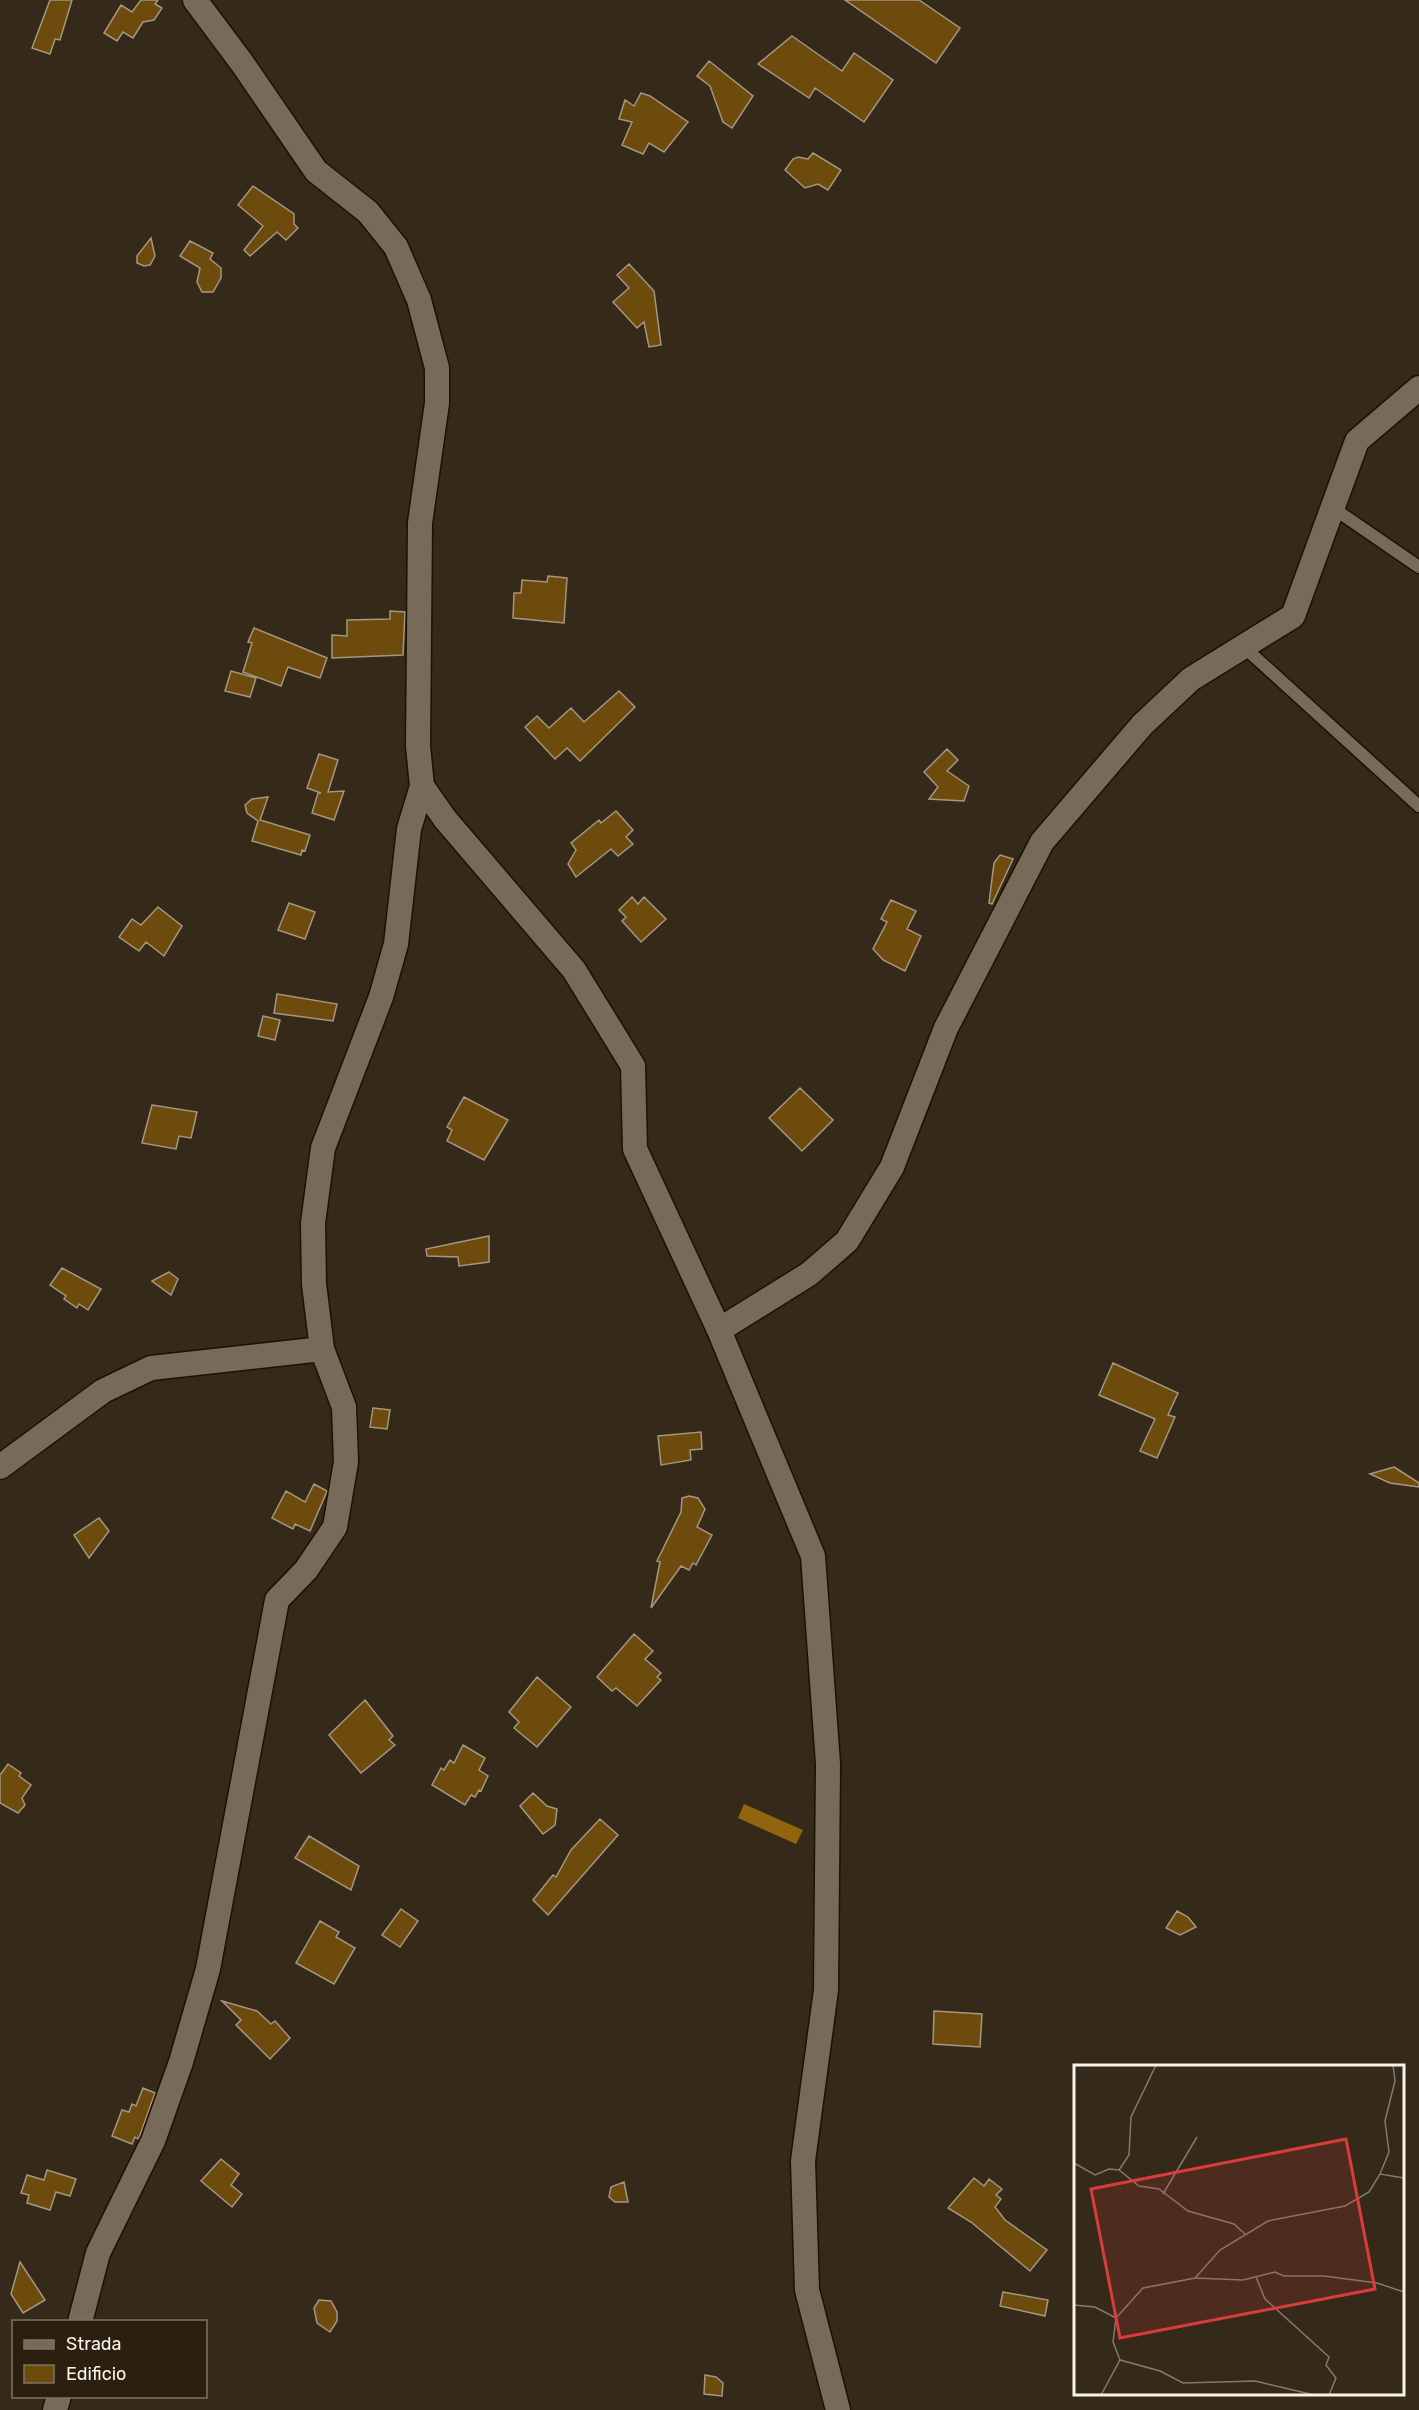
<svg xmlns="http://www.w3.org/2000/svg" width="1419" height="2410" viewBox="0 0 1419 2410" font-family="Rubik,sans-serif">
<style>
.water{fill:#91640e}
.building{fill:#6d4b0c;stroke:#a49683;stroke-width:1.5}
.lines{fill:none;stroke-linecap:round;stroke-linejoin:round}
.service-casing{stroke:#1c1204;stroke-width:15}
.minor-casing{stroke:#1c1204;stroke-width:27}
.service{stroke:#776a58;stroke-width:12}
.minor{stroke:#776a58;stroke-width:24}
.inset-road{fill:none;stroke:#837a6c;stroke-width:1.5}
.view{fill:#da3c3b;fill-opacity:0.15;stroke:#da3c3b;stroke-width:3}
.inset-edge{fill:none;stroke:#f9f2e8;stroke-width:3}
</style>
<rect width="100%" height="100%" fill="#352a1a"/>
<path class="water" d="M 744,1804 L 803,1830 L 796,1844 L 738,1818 Z"/>
<path class="building" d="M 50,0 L 72,0 L 60,40 L 55,39 L 50,54 L 32,48 Z
M 141,0 L 158,0 L 155,4 L 162,8 L 154,20 L 143,22 L 133,38 L 123,32 L 117,41 L 104,33 L 121,5 L 132,12 Z
M 845,0 L 919,0 L 960,28 L 936,63 Z
M 792,36 L 842,71 L 854,53 L 893,80 L 864,122 L 815,88 L 809,98 L 758,64 Z
M 709,61 L 753,96 L 732,128 L 723,122 L 710,86 L 697,76 Z
M 641,93 L 650,96 L 688,122 L 664,152 L 649,143 L 643,154 L 622,145 L 632,122 L 619,119 L 625,100 L 634,106 Z
M 813,153 L 841,170 L 828,190 L 818,184 L 805,188 L 785,170 L 793,159 L 798,157 L 808,159 Z
M 253,186 L 294,214 L 294,224 L 298,228 L 286,240 L 277,232 L 250,256 L 244,250 L 263,226 L 238,205 Z
M 151,238 L 155,256 L 150,265 L 144,266 L 137,263 L 137,256 Z
M 190,241 L 213,253 L 210,259 L 221,268 L 221,278 L 213,292 L 202,292 L 197,282 L 200,268 L 180,256 Z
M 629,264 L 654,291 L 661,345 L 649,347 L 644,322 L 637,328 L 613,302 L 629,288 L 617,275 Z
M 548,576 L 567,578 L 564,623 L 513,618 L 514,593 L 521,593 L 522,580 L 547,582 Z
M 390,611 L 405,612 L 403,655 L 332,658 L 332,635 L 347,636 L 347,620 L 390,619 Z
M 254,628 L 327,658 L 320,678 L 288,667 L 281,686 L 243,672 L 252,643 L 248,642 Z
M 231,671 L 256,678 L 250,697 L 225,691 Z
M 619,691 L 635,707 L 580,761 L 567,748 L 555,759 L 525,727 L 537,716 L 549,728 L 571,708 L 584,722 Z
M 947,749 L 958,760 L 947,771 L 969,786 L 964,801 L 929,799 L 938,787 L 924,772 Z
M 319,754 L 338,760 L 328,792 L 344,791 L 334,820 L 312,813 L 318,793 L 321,793 L 307,788 Z
M 268,797 L 260,820 L 310,835 L 305,851 L 302,850 L 301,855 L 252,841 L 258,821 L 247,813 L 245,805 L 252,799 Z
M 616,811 L 633,830 L 626,837 L 633,844 L 618,856 L 611,849 L 576,877 L 568,864 L 576,850 L 571,843 L 599,820 L 601,823 Z
M 1000,855 L 1013,859 L 992,904 L 989,903 L 994,863 Z
M 632,897 L 638,904 L 644,897 L 666,919 L 641,942 L 622,921 L 626,917 L 619,910 Z
M 891,900 L 916,911 L 907,929 L 921,936 L 905,971 L 883,960 L 873,949 L 887,922 L 881,919 Z
M 289,903 L 315,912 L 305,939 L 278,930 Z
M 158,907 L 182,926 L 164,956 L 146,942 L 139,951 L 119,937 L 132,919 L 141,925 Z
M 277,994 L 337,1004 L 333,1021 L 274,1013 Z
M 263,1016 L 280,1020 L 275,1040 L 258,1036 Z
M 800,1088 L 833,1120 L 802,1151 L 769,1118 Z
M 464,1097 L 508,1120 L 484,1160 L 447,1141 L 452,1130 L 447,1127 Z
M 152,1105 L 197,1112 L 191,1138 L 179,1136 L 176,1149 L 142,1143 Z
M 489,1236 L 489,1262 L 459,1266 L 458,1257 L 427,1256 L 426,1249 Z
M 62,1268 L 101,1289 L 88,1310 L 79,1304 L 77,1308 L 64,1299 L 66,1296 L 50,1285 Z
M 169,1272 L 178,1279 L 171,1295 L 152,1281 Z
M 1113,1363 L 1178,1393 L 1168,1415 L 1175,1417 L 1157,1458 L 1140,1451 L 1155,1419 L 1099,1395 Z
M 373,1408 L 390,1410 L 387,1429 L 370,1427 Z
M 701,1432 L 702,1449 L 690,1450 L 691,1460 L 661,1465 L 658,1436 Z
M 1394,1467 L 1419,1483 L 1419,1487 L 1390,1483 L 1370,1474 Z
M 314,1484 L 327,1491 L 310,1531 L 295,1524 L 293,1529 L 272,1518 L 286,1491 L 305,1502 Z
M 689,1496 L 698,1498 L 705,1509 L 697,1527 L 712,1535 L 696,1565 L 693,1563 L 689,1570 L 681,1566 L 651,1608 L 660,1562 L 657,1561 L 681,1512 L 682,1498 Z
M 99,1518 L 109,1531 L 89,1558 L 74,1535 Z
M 634,1634 L 653,1651 L 645,1659 L 661,1673 L 657,1677 L 661,1680 L 637,1706 L 616,1688 L 612,1691 L 597,1677 Z
M 537,1677 L 571,1707 L 537,1747 L 514,1728 L 519,1722 L 509,1712 Z
M 365,1700 L 393,1736 L 389,1740 L 395,1745 L 361,1773 L 329,1735 Z
M 463,1745 L 485,1758 L 479,1770 L 488,1776 L 481,1791 L 479,1790 L 475,1797 L 471,1795 L 465,1805 L 432,1785 L 441,1768 L 444,1770 L 450,1760 L 454,1763 Z
M 8,1764 L 21,1773 L 19,1776 L 31,1785 L 22,1798 L 25,1805 L 18,1813 L 0,1803 L 0,1775 Z
M 533,1793 L 547,1806 L 557,1809 L 555,1825 L 543,1834 L 520,1806 Z
M 600,1819 L 618,1835 L 548,1915 L 533,1900 L 553,1875 L 556,1877 L 571,1850 Z
M 309,1836 L 359,1866 L 351,1890 L 295,1858 Z
M 401,1909 L 418,1921 L 400,1947 L 382,1935 Z
M 1177,1911 L 1188,1917 L 1196,1927 L 1180,1935 L 1166,1928 Z
M 320,1921 L 339,1932 L 336,1937 L 355,1948 L 334,1984 L 296,1963 Z
M 222,2001 L 257,2011 L 271,2024 L 275,2021 L 290,2038 L 270,2059 L 236,2025 L 241,2020 Z
M 934,2011 L 982,2014 L 980,2047 L 933,2044 Z
M 143,2088 L 155,2093 L 140,2135 L 138,2139 L 135,2137 L 132,2144 L 112,2136 L 122,2110 L 129,2112 L 132,2104 L 136,2106 Z
M 221,2159 L 239,2174 L 231,2185 L 242,2194 L 232,2207 L 201,2181 Z
M 47,2170 L 76,2179 L 70,2196 L 56,2192 L 50,2210 L 27,2203 L 29,2195 L 21,2193 L 27,2175 L 44,2180 Z
M 974,2178 L 984,2186 L 989,2179 L 1002,2189 L 996,2195 L 1001,2199 L 995,2207 L 1005,2220 L 1047,2250 L 1030,2271 L 971,2222 L 948,2208 Z
M 624,2182 L 628,2202 L 615,2202 L 609,2197 L 611,2187 Z
M 20,2262 L 45,2300 L 23,2313 L 11,2294 Z
M 1003,2292 L 1048,2300 L 1045,2316 L 1000,2306 Z
M 319,2300 L 331,2301 L 337,2312 L 337,2321 L 330,2332 L 317,2323 L 314,2308 Z
M 705,2375 L 716,2377 L 723,2383 L 722,2396 L 704,2394 Z"/>
<g class="lines">
<g class="service-casing">
<path id="service" d="M 1333,508 L 1419,567
M 1245,648 L 1419,806"/>
</g>
<g class="minor-casing">
<path id="minor" d="M 195,0 L 242,63 L 316,171 L 368,212 L 396,247 L 419,300 L 437,368 L 437,403 L 420,523 L 418,746 L 422,786 L 445,819 L 574,970 L 633,1066 L 635,1149 L 719,1330 L 813,1556 L 828,1764 L 826,1990 L 803,2161 L 807,2290 L 838,2410
M 719,1330 L 809,1274 L 847,1241 L 892,1167 L 946,1028 L 1042,842 L 1142,725 L 1191,679 L 1293,616 L 1357,441 L 1419,388
M 0,1467 L 103,1391 L 151,1368 L 322,1349
M 80,2322 L 98,2253 L 153,2141 L 181,2062 L 208,1969 L 277,1600 L 306,1570 L 335,1527 L 346,1462 L 344,1407 L 322,1349 L 314,1284 L 313,1223 L 323,1148 L 381,997 L 396,944 L 409,829 L 422,786
M 55,2410 L 59,2396"/>
</g>
<use href="#service" class="service"/>
<use href="#minor" class="minor"/>
</g>
<g transform="translate(1074 2065)">
<rect width="330" height="330" fill="#352a1a"/>
<path class="inset-road" d="M 0,98 L 21,110 L 35,104 L 45,105 L 65,121 L 85,124 L 114,146 L 160,159 L 172,170M 45,105 L 55,90 L 57,52 L 82,0M 306,109 L 315,87 L 311,56 L 321,16 L 319,0M 89,129 L 123,72M 182,212 L 191,234 L 255,292 L 252,300 L 262,313 L 255,330M 121,213 L 169,215 L 201,207 L 210,211 L 250,211 L 303,218 L 330,227M 0,240 L 21,242 L 42,253 L 39,277 L 46,295M 42,253 L 69,223 L 121,213 L 146,185 L 194,156 L 271,141 L 295,127 L 306,109 L 330,113M 27,330 L 46,295 L 86,306 L 109,318 L 181,316 L 240,330"/>
<path class="view" d="M 272,74 L 301,224 L 46,273 L 17,124 Z"/>
<rect width="330" height="330" class="inset-edge"/>
</g>
<rect x="12" y="2320" width="195" height="78" fill="#2b2010" stroke="#7d7466" stroke-width="1.5"/>
<rect x="24" y="2340" width="30" height="9" fill="#776a58" stroke="#7d7466" stroke-width="1.5"/>
<text x="66" y="2350" font-size="18" fill="#f9f2e8">Strada</text>
<rect x="24" y="2365" width="30" height="18" fill="#6d4b0c" stroke="#7d7466" stroke-width="1.5"/>
<text x="66" y="2380" font-size="18" fill="#f9f2e8">Edificio</text>
</svg>
